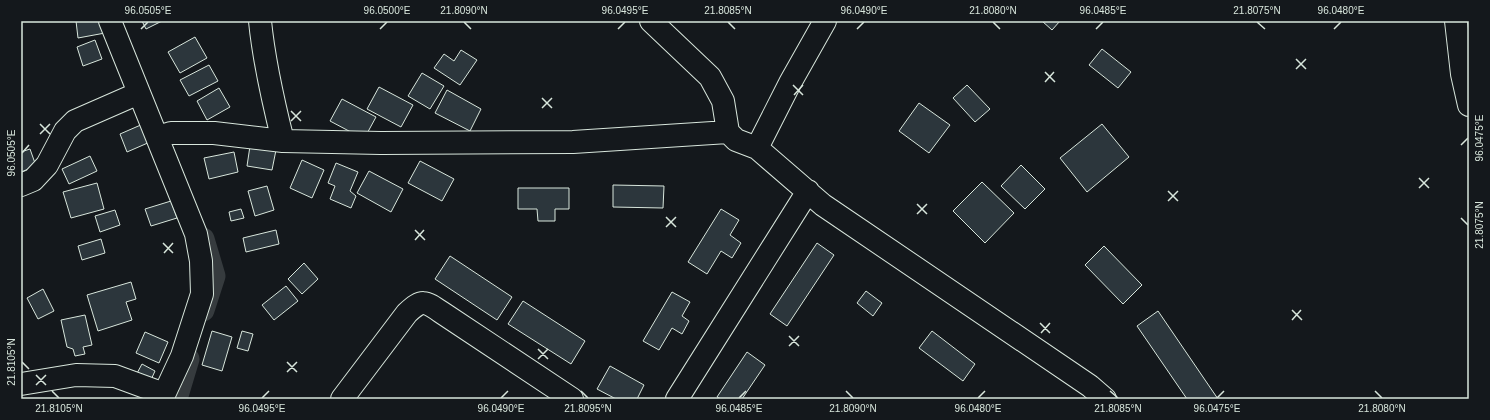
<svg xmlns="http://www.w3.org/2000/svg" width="1490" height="420" viewBox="0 0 1490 420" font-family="Helvetica,sans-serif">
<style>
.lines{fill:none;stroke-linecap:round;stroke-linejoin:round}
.canal{stroke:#363b3e;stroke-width:23}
.building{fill:#2c363c;stroke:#d8e6dc}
.minor-casing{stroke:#d8e6dc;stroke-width:24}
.minor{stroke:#14181c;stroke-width:22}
.ticks{fill:none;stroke:#d8e6dc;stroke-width:1.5}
.neatline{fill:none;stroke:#d8e6dc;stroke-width:1.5}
.ticks-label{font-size:10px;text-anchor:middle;fill:#d8e6dc}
</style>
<rect width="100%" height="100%" fill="#14181c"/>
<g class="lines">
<path class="canal" d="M 203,239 L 214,276 L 203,310
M 176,399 L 188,359"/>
</g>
<path class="building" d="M 76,21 L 102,21 L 105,33 L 78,38 Z
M 142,21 L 162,21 L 146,29 Z
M 1042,21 L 1060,21 L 1052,30 Z
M 195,37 L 207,58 L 180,73 L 168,52 Z
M 95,40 L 102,59 L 83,66 L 77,47 Z
M 1102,49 L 1131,72 L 1118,88 L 1089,65 Z
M 461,50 L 477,60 L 460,85 L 434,68 L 444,54 L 454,61 Z
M 209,65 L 218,81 L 189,96 L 180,80 Z
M 422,73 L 444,86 L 430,109 L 408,96 Z
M 967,85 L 990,109 L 975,122 L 953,98 Z
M 379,87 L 413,105 L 401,127 L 367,109 Z
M 219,88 L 230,107 L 207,120 L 197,101 Z
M 447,90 L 481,109 L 470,131 L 435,113 Z
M 342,99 L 376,117 L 364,139 L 330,121 Z
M 919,103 L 950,125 L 929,153 L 899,131 Z
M 143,124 L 150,142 L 127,152 L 120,134 Z
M 1102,124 L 1129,157 L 1087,192 L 1060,158 Z
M 250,146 L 276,150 L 272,170 L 247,166 Z
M 30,149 L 36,166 L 21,172 L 21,152 Z
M 234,152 L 238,172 L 209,179 L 204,158 Z
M 90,156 L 97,171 L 69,184 L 62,169 Z
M 302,160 L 324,170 L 312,198 L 290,188 Z
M 420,161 L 454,179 L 442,201 L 408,183 Z
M 336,163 L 358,172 L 350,191 L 356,196 L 351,208 L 330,199 L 335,186 L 328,183 Z
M 1021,165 L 1045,189 L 1025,209 L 1001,186 Z
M 369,171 L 403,189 L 391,212 L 357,193 Z
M 982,182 L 1014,213 L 985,243 L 953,211 Z
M 97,183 L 104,209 L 71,218 L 63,192 Z
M 613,185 L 664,186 L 663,208 L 613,207 Z
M 267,186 L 274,210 L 255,216 L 248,191 Z
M 518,188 L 569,188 L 569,209 L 555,209 L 555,221 L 538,221 L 537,209 L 518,209 Z
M 171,201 L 177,218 L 151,226 L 145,209 Z
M 241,209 L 244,218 L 231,221 L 229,212 Z
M 721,209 L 739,220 L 730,235 L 741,243 L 732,258 L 721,251 L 707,274 L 688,262 Z
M 115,210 L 120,225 L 100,232 L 95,216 Z
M 276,230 L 279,244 L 246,252 L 243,238 Z
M 101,239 L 105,253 L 82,260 L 78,246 Z
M 817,243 L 834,255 L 787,326 L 770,314 Z
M 1104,246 L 1142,285 L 1123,304 L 1085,265 Z
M 450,256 L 512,297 L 497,320 L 435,279 Z
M 304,263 L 318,279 L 302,294 L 288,279 Z
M 131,282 L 136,299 L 126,302 L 132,320 L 98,331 L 87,295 Z
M 286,286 L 298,301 L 274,320 L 262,305 Z
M 43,289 L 54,311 L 38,319 L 27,298 Z
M 866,291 L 882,303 L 873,316 L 857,303 Z
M 672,292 L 690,302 L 682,316 L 689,321 L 682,334 L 672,328 L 659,350 L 643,341 Z
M 523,301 L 585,341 L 571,364 L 508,324 Z
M 1158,311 L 1218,399 L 1187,399 L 1137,326 Z
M 85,315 L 92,345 L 83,347 L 85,354 L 75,356 L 73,349 L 67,347 L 61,320 Z
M 212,331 L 232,337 L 222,371 L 202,365 Z
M 242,331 L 253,334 L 248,351 L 237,348 Z
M 932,331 L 975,364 L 963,381 L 919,348 Z
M 145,332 L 168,342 L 159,363 L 136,353 Z
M 747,352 L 765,365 L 742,399 L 721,399 L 717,397 Z
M 142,364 L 155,371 L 150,382 L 136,375 Z
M 610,366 L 644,385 L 637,399 L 616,399 L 597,389 Z"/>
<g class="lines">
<g class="minor-casing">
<path id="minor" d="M 110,21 L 196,234 L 201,261 L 202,294 L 182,356 L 162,399
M 260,21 C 264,62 273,101 283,141
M 651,21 L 710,77 L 723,101 L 728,132
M 1456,21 L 1462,74 L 1469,105
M 158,137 L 171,133 L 214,133 L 283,141 L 381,143 L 573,142 L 728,132 L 736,140 L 757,148 L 823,205 L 1090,386 L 1105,399
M 757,148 L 790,83 L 825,21
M 21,185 L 33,180 L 47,165 L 65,131 L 75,121 L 139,93
M 21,384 L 76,375 L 115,376 L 164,394
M 342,399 L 407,313 C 422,299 425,301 441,312 L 572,399
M 677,399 L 808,191"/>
</g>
<use href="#minor" class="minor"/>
</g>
<path class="ticks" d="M 464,22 L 471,29M 728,22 L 735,29M 993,22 L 1000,29M 1257,22 L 1265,29M 141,29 L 148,22M 380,29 L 387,22M 618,29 L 625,22M 857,29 L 864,22M 1096,29 L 1103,22M 1334,29 L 1341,22M 1296,59 L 1306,69M 1296,69 L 1306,59M 1045,72 L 1055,82M 1045,82 L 1054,72M 793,85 L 803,95M 794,95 L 803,85M 542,98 L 552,108M 542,108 L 552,98M 291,111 L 301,121M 291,121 L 301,111M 40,124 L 50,134M 40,134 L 50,124M 1461,145 L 1468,138M 22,153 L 29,145M 1419,178 L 1429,188M 1419,188 L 1429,178M 1168,191 L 1178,201M 1168,201 L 1178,191M 917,204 L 927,214M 917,214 L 927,204M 666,217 L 676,227M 1461,218 L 1468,225M 666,227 L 676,217M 415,230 L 425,240M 415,240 L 424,230M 163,243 L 173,253M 164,253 L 173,243M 1292,310 L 1302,320M 1292,320 L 1301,310M 1040,323 L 1050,333M 1041,333 L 1050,323M 789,336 L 799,346M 789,346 L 799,336M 538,349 L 548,359M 538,359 L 548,349M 22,362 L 29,369M 287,362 L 297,372M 287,372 L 297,362M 36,375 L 46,385M 36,385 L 46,375M 52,391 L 59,398M 581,391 L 588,398M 846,391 L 853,398M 1110,391 L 1118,398M 1375,391 L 1382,398M 262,398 L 269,391M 501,398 L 508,391M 739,398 L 746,391M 978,398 L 985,391M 1217,398 L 1224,391"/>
<rect width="1490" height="420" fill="none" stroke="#14181c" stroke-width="44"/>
<rect x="22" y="22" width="1446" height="376" class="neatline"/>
<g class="ticks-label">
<text x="148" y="14">96.0505°E</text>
<text x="387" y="14">96.0500°E</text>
<text x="464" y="14">21.8090°N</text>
<text x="625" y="14">96.0495°E</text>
<text x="728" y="14">21.8085°N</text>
<text x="864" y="14">96.0490°E</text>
<text x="993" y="14">21.8080°N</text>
<text x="1103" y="14">96.0485°E</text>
<text x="1257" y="14">21.8075°N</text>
<text x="1341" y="14">96.0480°E</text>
<text transform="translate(1479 138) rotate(-90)" y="4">96.0475°E</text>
<text transform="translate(11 153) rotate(-90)" y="4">96.0505°E</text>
<text transform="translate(1479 225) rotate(-90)" y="4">21.8075°N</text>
<text transform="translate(11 362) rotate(-90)" y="4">21.8105°N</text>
<text x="59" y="412">21.8105°N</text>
<text x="262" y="412">96.0495°E</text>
<text x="501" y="412">96.0490°E</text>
<text x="588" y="412">21.8095°N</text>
<text x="739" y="412">96.0485°E</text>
<text x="853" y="412">21.8090°N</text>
<text x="978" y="412">96.0480°E</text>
<text x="1118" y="412">21.8085°N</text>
<text x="1217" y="412">96.0475°E</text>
<text x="1382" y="412">21.8080°N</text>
</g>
</svg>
